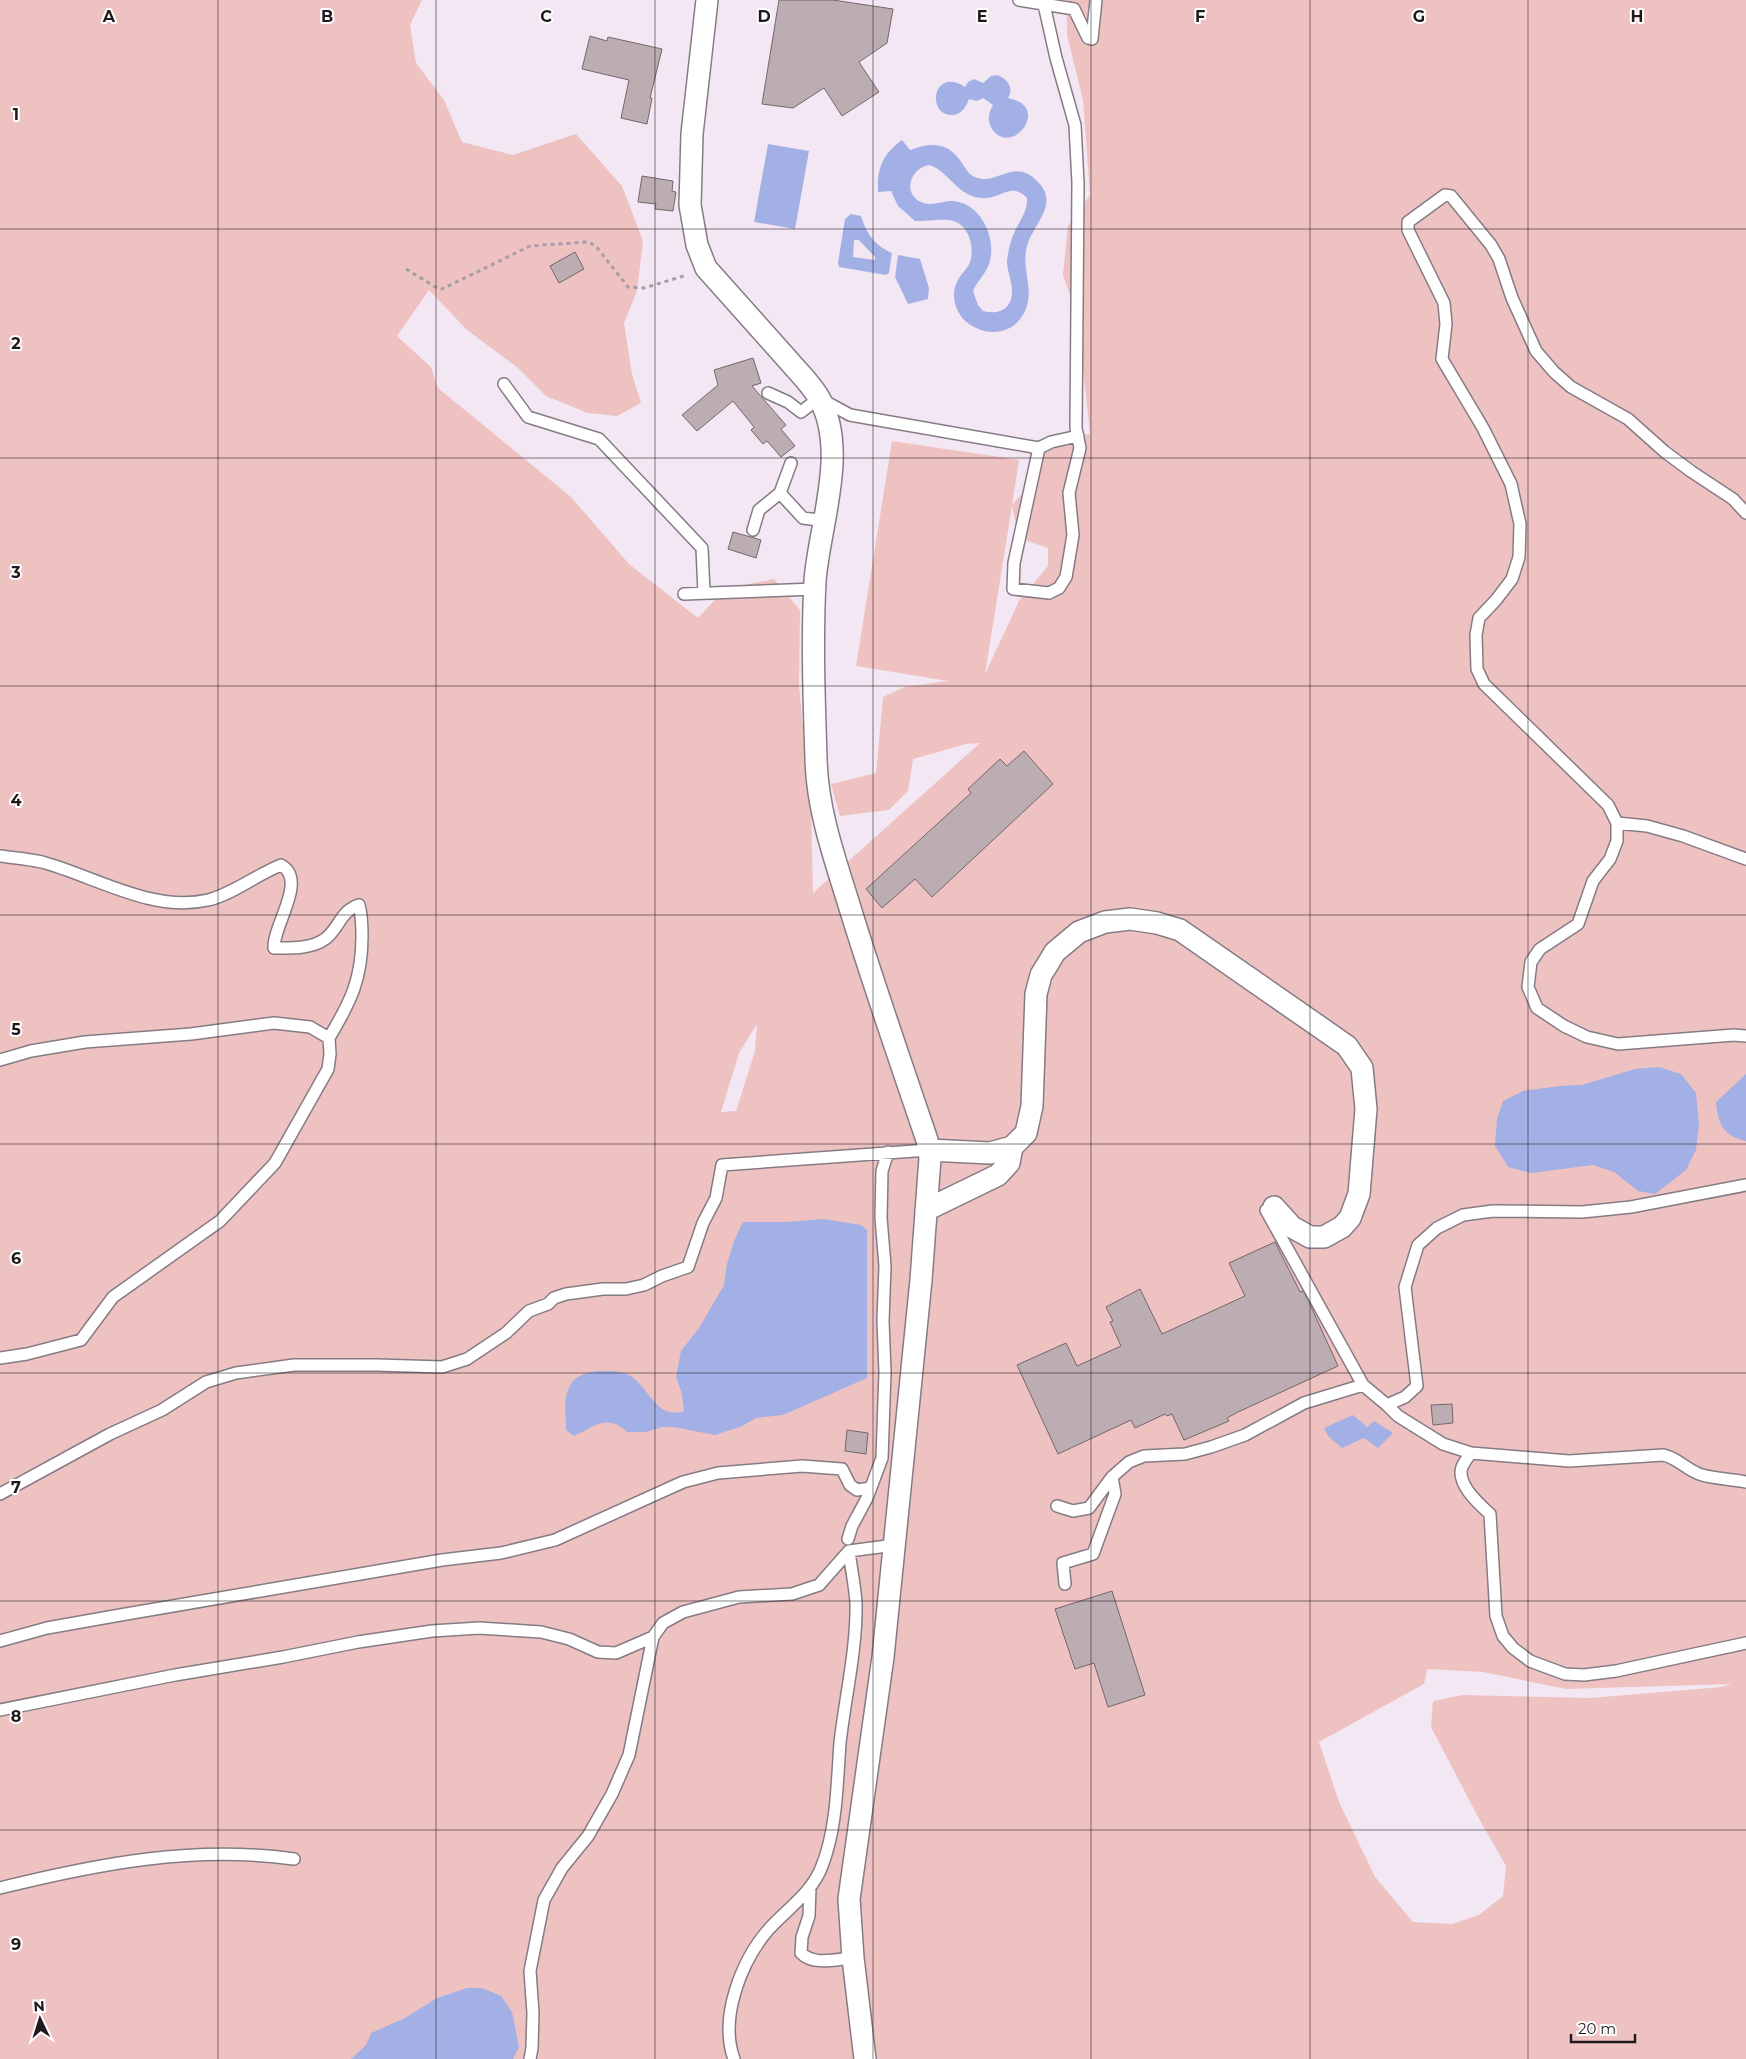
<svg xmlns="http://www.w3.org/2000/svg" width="1746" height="2059" viewBox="0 0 1746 2059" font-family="Montserrat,sans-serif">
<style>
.green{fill:#efc2c2;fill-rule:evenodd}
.water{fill:#a3b0e5;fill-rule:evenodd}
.building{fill:#bcadb3;stroke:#74666b}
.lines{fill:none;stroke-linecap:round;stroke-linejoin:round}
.service-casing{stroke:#857b85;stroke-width:14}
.minor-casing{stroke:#857b85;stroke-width:24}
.path{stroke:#a69da6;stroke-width:3;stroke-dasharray:4 4;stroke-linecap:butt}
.service{stroke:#fff;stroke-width:11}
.minor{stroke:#fff;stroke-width:21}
.grid{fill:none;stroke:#1d191d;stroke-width:1;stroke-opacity:0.55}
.grid-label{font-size:16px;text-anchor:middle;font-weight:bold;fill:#1d191d;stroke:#fff;stroke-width:4;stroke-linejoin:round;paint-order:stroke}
</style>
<rect width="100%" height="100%" fill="#f3e7f3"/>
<path class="green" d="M 0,0 L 422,0 L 410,25 L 416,63 L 444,100 L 462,142 L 513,155 L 576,134 L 622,186 L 643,241 L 637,291 L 624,323 L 632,374 L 641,403 L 617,416 L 588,413 L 546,396 L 518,368 L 467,330 L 429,290 L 397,336 L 431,367 L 438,388 L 571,497 L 629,564 L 698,618 L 725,589 L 774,579 L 800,610 L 799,685 L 811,811 L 813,893 L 980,743 L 966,744 L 913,759 L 908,791 L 889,810 L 840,816 L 831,784 L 876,773 L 883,697 L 904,687 L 948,681 L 856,666 L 892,441 L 1019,460 L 1012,505 L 1028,487 L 1030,451 L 1090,434 L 1078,319 L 1063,275 L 1068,226 L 1090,195 L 1083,100 L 1067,35 L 1067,0 L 1746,0 L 1746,2059 L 0,2059 ZM 1012,506 L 1019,538 L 1048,548 L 1048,566 L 1019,601 L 985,674 ZM 757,1024 L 755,1051 L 736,1111 L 721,1112 L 739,1053 ZM 1427,1669 L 1483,1672 L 1566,1689 L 1731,1684 L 1722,1687 L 1590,1698 L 1463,1695 L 1433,1701 L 1431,1727 L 1477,1815 L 1506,1866 L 1503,1896 L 1479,1915 L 1452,1924 L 1413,1922 L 1375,1877 L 1339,1802 L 1319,1742 L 1424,1684 Z"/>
<path class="water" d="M 997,75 C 1008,79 1014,88 1008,98 C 1054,107 1009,160 991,127 C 987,119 989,112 993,105 L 983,98 L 977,101 L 969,99 C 966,107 962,114 953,115 C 925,116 933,66 965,87 L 968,82 L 974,79 L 983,83 L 991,76 Z
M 902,140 L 910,150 C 932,142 948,142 962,163 C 966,169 969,175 975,177 C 997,187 1014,156 1038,182 C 1060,204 1033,224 1027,246 C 1020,272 1039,295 1020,319 C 1016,325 1008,330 1001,331 C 990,334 978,330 969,324 C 956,315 949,295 958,280 C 961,274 968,268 970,262 C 975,248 969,225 953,221 C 941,218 927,222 915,221 L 898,206 L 891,191 L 878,192 C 877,168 882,155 902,140 ZM 929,165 C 949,171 957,196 981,198 C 1001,200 1011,181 1027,198 C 1028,214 1015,226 1011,241 C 1009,247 1008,254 1007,261 C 1007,271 1012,281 1012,291 C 1012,310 998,315 983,311 L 978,305 L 973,291 C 977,281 985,275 989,264 C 998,239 980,200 950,201 C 939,202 926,208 916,199 C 903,187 914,167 929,165 Z
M 768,144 L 809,151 L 795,229 L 754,222 Z
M 851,214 L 861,216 C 867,234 874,245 892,253 L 889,273 L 886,275 L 839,267 L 838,263 L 845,219 ZM 854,240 L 859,240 L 875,257 L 875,260 L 853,257 Z
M 898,255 L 920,259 L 929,288 L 928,299 L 908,304 L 895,277 Z
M 1659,1067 L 1681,1074 L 1696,1093 L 1699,1123 L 1696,1150 L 1686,1170 L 1655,1194 L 1638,1191 L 1614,1172 L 1593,1165 L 1531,1173 L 1508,1167 L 1495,1146 L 1497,1119 L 1503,1101 L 1523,1091 L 1559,1086 L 1582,1085 L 1635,1069 Z
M 1746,1074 L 1746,1141 C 1723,1136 1718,1124 1716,1102 Z
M 824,1219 L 861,1225 L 867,1230 L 867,1378 L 783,1415 L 756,1418 L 740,1427 L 715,1435 L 673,1427 L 662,1427 L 646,1432 L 627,1432 C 607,1413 594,1427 574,1436 L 566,1430 C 565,1400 561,1373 600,1371 C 610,1371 618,1370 627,1374 C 649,1384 655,1421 684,1411 L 682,1394 L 676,1377 L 681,1351 L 699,1328 L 724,1285 L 727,1264 L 734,1241 L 743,1222 L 786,1222 Z
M 1353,1415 L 1367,1427 L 1374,1421 L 1393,1433 L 1378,1448 L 1364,1438 L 1342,1448 L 1328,1436 L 1324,1428 Z
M 467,1988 L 482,1988 L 501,1996 L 512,2012 L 519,2047 L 513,2059 L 351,2059 L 366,2045 L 371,2033 L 405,2018 L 437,1998 Z"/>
<path class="building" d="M 779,0 L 833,0 L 893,9 L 887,43 L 859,62 L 879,92 L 842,116 L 824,88 L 793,108 L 762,104 Z
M 590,36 L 607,41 L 608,37 L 662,49 L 650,98 L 652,98 L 647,124 L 621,118 L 629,80 L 582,69 Z
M 642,176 L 673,181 L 672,191 L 676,192 L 673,211 L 655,209 L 656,204 L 638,202 Z
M 575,252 L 584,269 L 559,283 L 550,266 Z
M 753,358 L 761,383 L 752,386 L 786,425 L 781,429 L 795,446 L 781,457 L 767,441 L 763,444 L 751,430 L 754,427 L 733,401 L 697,431 L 682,415 L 718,385 L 714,370 Z
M 733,532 L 761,540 L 756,558 L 728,549 Z
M 1024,751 L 1053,784 L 932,897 L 915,879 L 882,908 L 866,889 L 971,793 L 968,789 L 1000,759 L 1007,766 Z
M 1275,1242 L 1300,1292 L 1303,1291 L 1308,1300 L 1338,1366 L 1238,1412 L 1227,1418 L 1229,1421 L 1184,1440 L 1172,1414 L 1167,1416 L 1165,1414 L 1135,1428 L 1131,1420 L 1058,1454 L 1017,1365 L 1066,1343 L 1077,1366 L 1121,1346 L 1110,1322 L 1113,1321 L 1106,1307 L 1140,1289 L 1162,1334 L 1245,1296 L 1229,1263 Z
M 1452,1404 L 1453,1423 L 1433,1425 L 1431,1405 Z
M 847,1430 L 868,1433 L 866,1454 L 845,1451 Z
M 1112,1591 L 1145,1695 L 1108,1707 L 1094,1663 L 1075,1669 L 1055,1609 Z"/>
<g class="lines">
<g class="service-casing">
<path id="service" d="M 1019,0 L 1074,9 L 1088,38 L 1092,39 L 1096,0
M 1043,0 L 1056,58 L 1075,125 L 1078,183 L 1076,428 L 1080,448 L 1069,493 L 1073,535 L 1066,577 L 1059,588 L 1049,593 L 1013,589 L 1014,563 L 1039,448 L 1051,442 L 1078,436
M 504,384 L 528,417 L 599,439 L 702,548 L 704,593
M 768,393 L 788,402 L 801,412 L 819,398 L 850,415 L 1039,448
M 791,463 L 780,493 L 803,518 L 826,521
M 1746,513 L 1733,499 L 1692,472 L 1665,452 L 1628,419 L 1571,387 L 1554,372 L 1536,351 L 1512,298 L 1499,259 L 1491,245 L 1451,196 L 1445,195 L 1408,222 L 1408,230 L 1444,303 L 1446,324 L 1442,359 L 1483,428 L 1511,484 L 1520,524 L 1519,557 L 1512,579 L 1496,600 L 1479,618 L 1476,635 L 1477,669 L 1484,684 L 1608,805 L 1617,823 L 1617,841 L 1610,859 L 1593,881 L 1578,924 L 1540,949 L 1531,962 L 1528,987 L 1537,1008 L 1564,1026 L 1587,1037 L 1618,1044 L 1734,1035 L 1746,1036
M 753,530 L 759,510 L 780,493
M 684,594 L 815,589
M 1617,823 L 1647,826 L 1683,836 L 1746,859
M 0,856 C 14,858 28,859 42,862 C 94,876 152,913 208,900 C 231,895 258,874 281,865 C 308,880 273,925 274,948 C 291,948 311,949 325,939 C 339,929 340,911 359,905 C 362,916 362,925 362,936 C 362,979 351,1001 329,1038
M 0,1060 L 31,1051 L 85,1042 L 191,1034 L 274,1023 L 310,1027 L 329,1038 L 330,1054 L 328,1069 L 275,1163 L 220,1221 L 113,1297 L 81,1340 L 27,1354 L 0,1358
M 1746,1185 L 1631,1207 L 1582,1212 L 1493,1211 L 1463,1215 L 1437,1228 L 1418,1245 L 1405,1287 L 1417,1386 L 1405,1397 L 1387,1405 L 1398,1416 L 1443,1444 L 1471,1453 L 1569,1461 L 1663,1455 C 1677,1457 1687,1471 1702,1475 C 1716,1479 1732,1479 1746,1482
M 1266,1210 L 1363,1385
M 1471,1453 C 1468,1457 1464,1462 1462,1467 C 1456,1484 1479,1504 1490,1514 L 1496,1616 L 1503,1636 L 1513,1648 L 1530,1661 L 1565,1674 L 1584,1675 L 1616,1671 L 1746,1643
M 0,1494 L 110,1434 L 162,1410 L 206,1382 L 236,1373 L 294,1365 L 377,1365 L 442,1367 L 467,1359 L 506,1333 L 529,1311 L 548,1304 L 554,1298 L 566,1294 L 603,1289 L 626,1289 L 644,1285 L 662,1276 L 688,1267 L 703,1223 L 716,1198 L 722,1165 L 929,1150
M 1057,1506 L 1073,1511 L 1089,1508 L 1112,1477 L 1129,1462 L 1144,1456 L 1185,1454 L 1211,1447 L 1245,1435 L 1304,1403 L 1363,1385 L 1387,1405
M 848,1539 L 852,1526 L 867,1498 L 882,1458 L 885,1372 L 883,1321 L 885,1266 L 881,1218 L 882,1171 L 888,1152
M 1065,1584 L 1063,1563 L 1093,1554 L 1115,1494 L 1112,1477
M 0,1641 L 47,1628 L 126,1614 L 442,1560 L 501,1553 L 555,1540 L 683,1482 L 718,1473 L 802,1466 L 842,1469 L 850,1485 L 857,1490 L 871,1488
M 0,1710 L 175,1675 L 283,1657 L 358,1642 L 432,1631 L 479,1628 L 541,1632 L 569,1639 L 598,1652 L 616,1653 L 653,1637 L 663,1623 L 683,1612 L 739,1597 L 792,1594 L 819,1585 L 849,1551 L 895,1545
M 810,1887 L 809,1916 L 802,1937 L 801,1953 C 814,1966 836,1959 853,1958
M 0,1888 C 97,1864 194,1845 294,1859
M 530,2059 L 532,2048 L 533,2013 L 530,1971 L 544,1900 L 562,1868 L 588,1836 L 612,1794 L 629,1755 L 653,1637
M 734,2059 C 719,2018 741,1961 769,1929 C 787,1909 812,1893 822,1866 C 837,1828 837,1783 840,1743 C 845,1698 857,1648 856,1603 C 855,1586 851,1568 849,1551"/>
</g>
<g class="minor-casing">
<path id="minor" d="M 707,0 L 692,134 L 690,205 L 697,245 L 706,268 L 805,379 C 810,385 815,391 819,398 C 849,450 819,526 815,581 C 812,639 814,699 816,758 C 817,810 835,859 850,908 C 874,986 901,1063 927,1140 L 930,1158 L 921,1280 L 883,1657 L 849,1899 L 853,1958 L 865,2059
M 929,1150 L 990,1153 L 1012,1147 L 1026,1133 L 1032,1106 L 1036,994 L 1041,975 L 1055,952 L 1079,932 L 1105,922 L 1130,919 L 1157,923 L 1180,930 L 1347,1046 L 1362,1068 L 1366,1109 L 1359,1194 L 1350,1218 L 1342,1227 L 1324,1237 L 1310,1237 L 1292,1227 L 1274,1207
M 926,1210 L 998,1175 L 1009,1163 L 1012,1147"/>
</g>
<path class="path" d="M 406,269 L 437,288 L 442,289 L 530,246 L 587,242 L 595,245 L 628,287 L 644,288 L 687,275"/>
<use href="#service" class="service"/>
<use href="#minor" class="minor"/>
</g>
<path class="grid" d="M 218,0 L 218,2059M 436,0 L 436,2059M 655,0 L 655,2059M 873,0 L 873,2059M 1091,0 L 1091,2059M 1310,0 L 1310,2059M 1528,0 L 1528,2059M 0,229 L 1746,229M 0,458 L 1746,458M 0,686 L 1746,686M 0,915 L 1746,915M 0,1144 L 1746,1144M 0,1373 L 1746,1373M 0,1601 L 1746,1601M 0,1830 L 1746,1830"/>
<g class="grid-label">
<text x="109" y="22">A</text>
<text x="327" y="22">B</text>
<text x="546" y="22">C</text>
<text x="764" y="22">D</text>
<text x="982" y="22">E</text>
<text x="1200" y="22">F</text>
<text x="1419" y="22">G</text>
<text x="1637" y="22">H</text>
<text x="16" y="120">1</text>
<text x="16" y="349">2</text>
<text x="16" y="578">3</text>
<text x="16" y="806">4</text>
<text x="16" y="1035">5</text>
<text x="16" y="1264">6</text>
<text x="16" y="1493">7</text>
<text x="16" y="1722">8</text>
<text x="16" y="1950">9</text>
</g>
<g transform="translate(40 2019) rotate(356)" stroke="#ffffff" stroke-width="4" paint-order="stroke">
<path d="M0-4L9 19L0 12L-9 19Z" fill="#1d191d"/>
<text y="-8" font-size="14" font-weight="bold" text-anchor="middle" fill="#1d191d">N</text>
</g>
<path d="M1571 2034v8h64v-8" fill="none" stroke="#1d191d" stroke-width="2.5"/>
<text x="1578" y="2034" font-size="15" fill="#1d191d" stroke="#ffffff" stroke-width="4" paint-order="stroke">20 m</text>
</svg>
